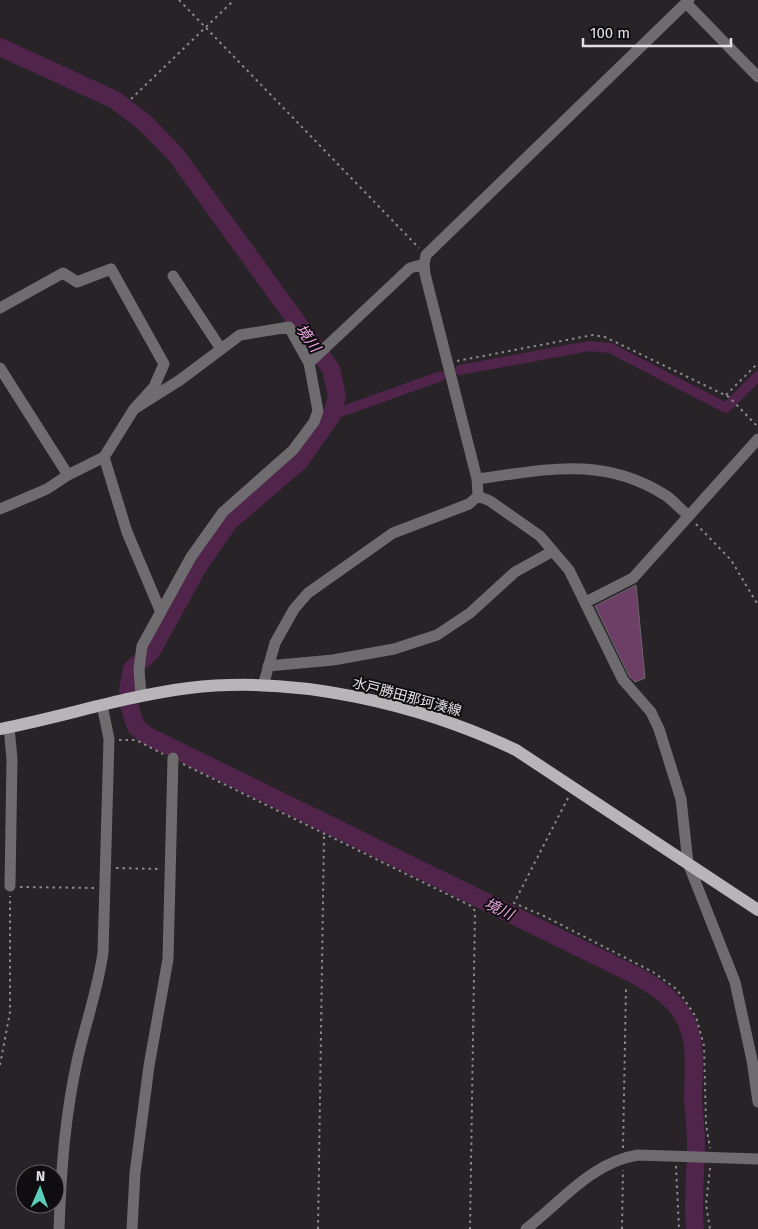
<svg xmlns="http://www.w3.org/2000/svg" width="758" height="1229" viewBox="0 0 758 1229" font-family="'Fira Sans','Noto Sans JP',sans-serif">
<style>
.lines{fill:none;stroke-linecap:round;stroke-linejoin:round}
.canal{stroke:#51244c;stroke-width:10}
.river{stroke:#51244c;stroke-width:18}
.building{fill:#6d3f67;stroke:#6c686b}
.path{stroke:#8c898c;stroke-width:2;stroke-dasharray:2.5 4;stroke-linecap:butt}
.minor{stroke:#6e6c6e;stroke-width:11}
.major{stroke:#b9b4b8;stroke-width:12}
.labels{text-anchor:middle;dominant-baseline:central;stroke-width:4;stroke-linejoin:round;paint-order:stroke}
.street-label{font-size:14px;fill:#e3e0e2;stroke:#0f0d0f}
.water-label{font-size:15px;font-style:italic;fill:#eea5e3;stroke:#0f0d0f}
</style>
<rect width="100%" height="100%" fill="#272327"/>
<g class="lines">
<path class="canal" d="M 460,370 L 589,346 L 610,348 L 726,408 L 758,376
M 332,415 L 441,376"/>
<path class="river" d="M 0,47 L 115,100 L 145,123 L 176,155 L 331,369 L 337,396 L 332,415 L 299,462 L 229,522 L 199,565 L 151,652 L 132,669 L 128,690
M 129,705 L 136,727 L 146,735 L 639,977 C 657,988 674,999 684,1017 C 698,1043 693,1072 693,1100 C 694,1115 696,1130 696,1145 C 696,1174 692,1201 695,1229"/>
</g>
<path class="building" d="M 636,585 L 645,678 L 635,682 L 629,676 L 595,606 Z"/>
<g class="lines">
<path class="path" d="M 179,0 L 419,248
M 131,99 L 234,0
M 457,361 L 593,335 L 605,337 L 729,397 L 758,427
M 726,395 L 758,363
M 696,524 L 731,560 L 758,605
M 119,740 L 136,740 L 163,754
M 183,764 L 471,906 L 475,911 L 470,1229
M 568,798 L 514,903 L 544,916 L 653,972 L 675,988 L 682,996 L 696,1017 L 704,1046 L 706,1124 L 710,1148
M 116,868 L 161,869
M 20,887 L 95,888
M 0,1065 L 10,1012 L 10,896
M 623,1148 L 626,988
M 676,1166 L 679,1229
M 710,1168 L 706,1204 L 710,1229
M 318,1229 L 324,835
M 622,1229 L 623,1170"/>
<path class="minor" d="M 686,3 L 758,77
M 173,276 L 221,349
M 0,308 L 63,273 L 77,282 L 111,269 L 164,364 L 154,387 L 134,409 L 104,457 L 68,475 L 47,489 L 0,509
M 309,363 L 410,268 L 424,264
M 0,368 L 68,475
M 134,409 L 180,380 L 240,335 L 289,327 L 309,363 L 318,411 L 314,422 L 293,450 L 223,512 L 191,557 L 142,646 L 139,669 L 141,695
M 104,457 L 127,532 L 160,610
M 477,479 C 545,470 602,455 665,495 C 673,500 680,509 688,515
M 478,496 L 490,501 L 540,536 L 569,570 L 623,680 L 651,712 L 659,729 L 681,799 L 688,863 L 735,982 L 752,1060 L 758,1102
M 586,602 L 633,578 L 758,439
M 268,666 L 333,660 L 394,649 L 437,635 L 470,613 L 515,572 L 553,551
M 263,686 L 275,643 L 294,609 L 308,593 L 393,533 L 469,504 L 478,496 L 477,479 L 425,274 L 424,264 L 426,255 L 689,0
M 9,727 L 12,759 L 10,886
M 59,1229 C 61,1171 65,1114 78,1057 C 86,1022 98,988 103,953 L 109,739 L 102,705
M 132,1229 L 135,1173 L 149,1066 L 168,959 L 173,758
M 526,1229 C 561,1202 592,1162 638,1155 L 758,1159"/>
<path class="major" d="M 0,729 C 63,717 125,696 189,688 C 296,675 419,704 516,750 L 758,910"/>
</g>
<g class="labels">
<g class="street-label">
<text transform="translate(407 697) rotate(15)">水戸勝田那珂湊線</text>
</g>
<g class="water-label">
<text transform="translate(308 338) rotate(54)">境川</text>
<text transform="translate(499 909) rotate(26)">境川</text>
</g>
</g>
<g transform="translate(40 1189) rotate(2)"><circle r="24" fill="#0f0d0f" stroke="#646163"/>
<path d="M0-4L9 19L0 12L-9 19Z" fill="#5bcebc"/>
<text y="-8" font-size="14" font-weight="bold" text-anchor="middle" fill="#e3e0e2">N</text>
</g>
<path d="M583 38v8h148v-8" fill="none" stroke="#e3e0e2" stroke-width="2.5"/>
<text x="590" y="38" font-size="15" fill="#e3e0e2" stroke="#0f0d0f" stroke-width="4" paint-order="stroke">100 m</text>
</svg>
